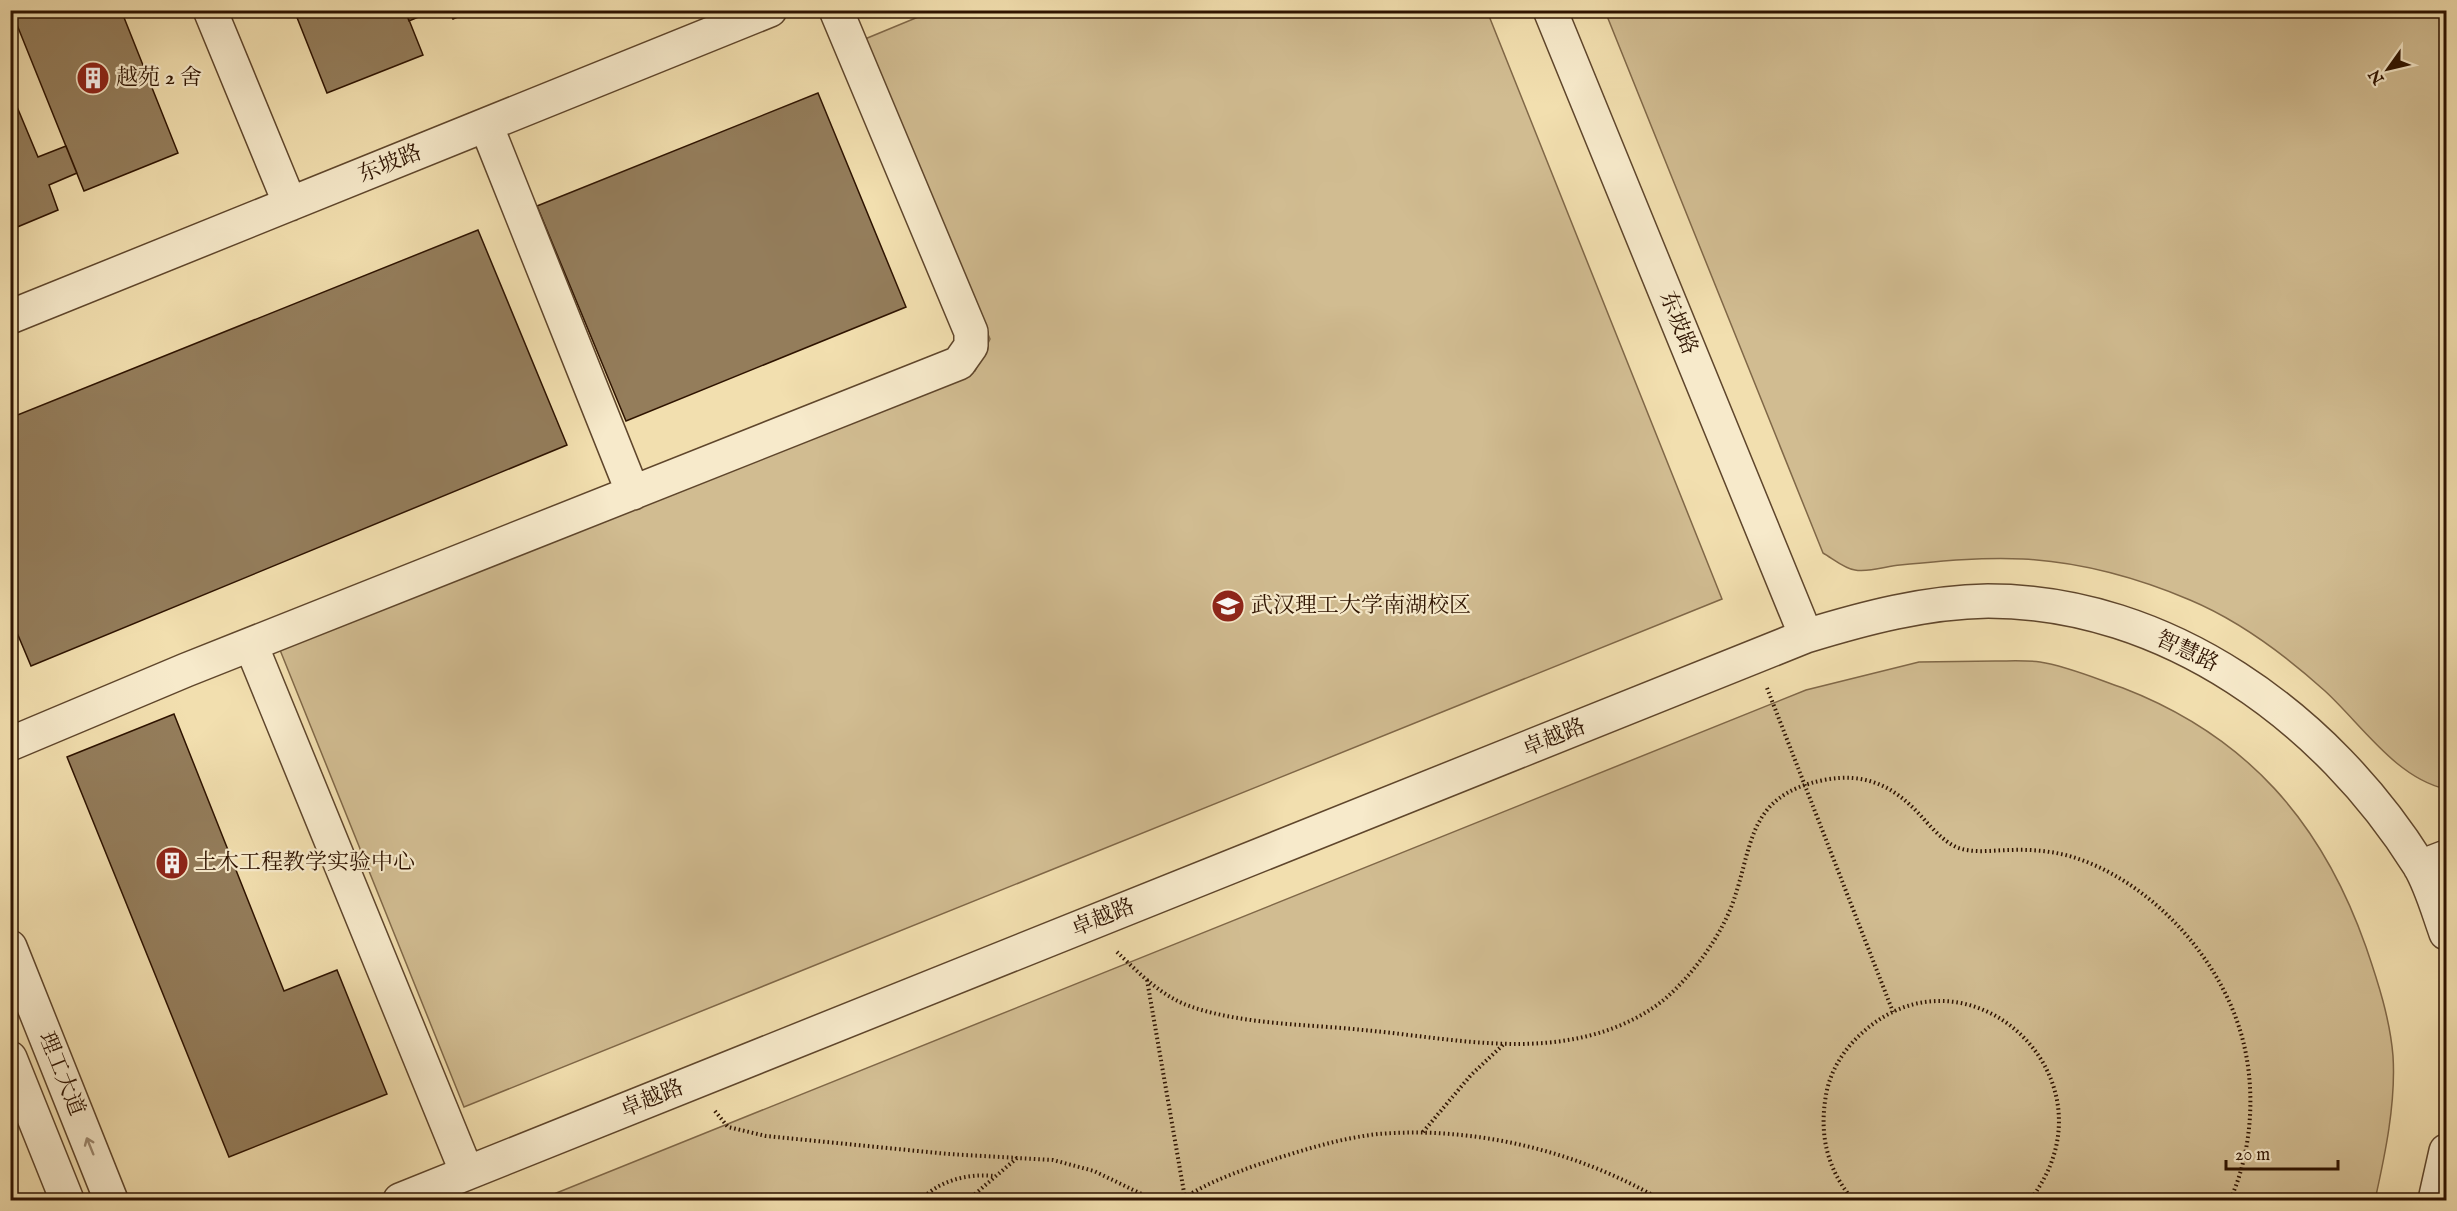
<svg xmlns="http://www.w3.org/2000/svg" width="2457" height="1211" viewBox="0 0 2457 1211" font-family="'IM FELL English','Noto Serif SC',serif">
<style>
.green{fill:#d1bc91;stroke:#806848;stroke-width:1.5}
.building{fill:#947d5b;stroke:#2e1300;stroke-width:1.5}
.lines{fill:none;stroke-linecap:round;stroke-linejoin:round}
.minor-casing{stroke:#5f462c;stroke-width:36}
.path{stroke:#2e1300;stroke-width:4;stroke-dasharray:1.5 3;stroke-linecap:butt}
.minor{stroke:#f7eacb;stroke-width:33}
.oneway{stroke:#9d8970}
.labels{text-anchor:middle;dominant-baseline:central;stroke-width:4.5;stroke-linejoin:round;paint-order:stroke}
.poi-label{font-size:22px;fill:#2e1300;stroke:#f7eacb;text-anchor:start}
.street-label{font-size:22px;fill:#2e1300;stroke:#f7eacb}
</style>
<rect width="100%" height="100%" fill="#f2dfaf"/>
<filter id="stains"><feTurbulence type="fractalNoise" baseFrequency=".00333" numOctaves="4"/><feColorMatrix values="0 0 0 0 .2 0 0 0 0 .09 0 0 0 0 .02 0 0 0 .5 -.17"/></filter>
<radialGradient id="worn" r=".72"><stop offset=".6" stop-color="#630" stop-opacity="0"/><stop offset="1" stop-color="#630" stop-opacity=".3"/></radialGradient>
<path class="green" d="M 935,10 L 1487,11 L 1722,599 L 464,1107 L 280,650 L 975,371 L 990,339 L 865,39 Z
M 1605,11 L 2446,11 L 2446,789 C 2396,778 2361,724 2325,691 C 2284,654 2240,621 2190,600 C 2138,578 2079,562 2023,559 C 1982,557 1941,561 1900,565 C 1887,566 1868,573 1855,570 C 1845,569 1832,558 1823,553 Z
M 1995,661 C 2010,661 2026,660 2040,662 C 2067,666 2097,679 2123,688 C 2247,736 2322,822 2366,947 C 2378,982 2390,1019 2393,1056 C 2396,1103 2385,1155 2375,1200 L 539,1200 L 1806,690 L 1919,662 Z"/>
<path class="building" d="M 11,10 L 121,10 L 178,153 L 84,191 Z
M 294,10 L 405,10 L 423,55 L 327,93 Z
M 405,10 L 435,10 L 409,21 Z
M 449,10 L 474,10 L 453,19 Z
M 818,93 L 906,307 L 626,421 L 537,206 Z
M 15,102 L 38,157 L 66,146 L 77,173 L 49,185 L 58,210 L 10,230 L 10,104 Z
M 478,230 L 567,445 L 31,666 L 10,616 L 10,418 Z
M 174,714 L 284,991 L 337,970 L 387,1094 L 229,1157 L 67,757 Z"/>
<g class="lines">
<g class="minor-casing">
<path id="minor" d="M 210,10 L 290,204
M 1550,10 L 1806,636
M 486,125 L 633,493
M 10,317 L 770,10
M 251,645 L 467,1173
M 10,744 L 186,670 L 959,363 L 971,346 L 971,332 L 836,10
M 2420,867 L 2446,857
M 10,947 L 111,1200
M 10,1058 L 67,1200
M 400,1200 L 1806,636 C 1865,618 1925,602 1988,601 C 2167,601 2327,718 2419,865 C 2431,885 2438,911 2446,933
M 2435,1200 L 2446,1151"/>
</g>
<path class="path" d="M 1767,688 L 1893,1012
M 1117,952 C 1139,973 1162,997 1192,1007 C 1246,1025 1307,1024 1363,1030 C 1431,1036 1506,1052 1574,1039 C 1606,1033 1640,1020 1666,998 C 1692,975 1717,941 1730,910 C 1754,851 1743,796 1824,780 C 1865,772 1894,786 1921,816 C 1931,827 1942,840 1956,847 C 1973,854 1993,850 2011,850 C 2037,849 2062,852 2087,862 C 2155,889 2215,955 2238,1024 C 2257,1079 2254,1148 2230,1200
M 1147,980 L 1185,1198
M 715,1111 L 728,1127 L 766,1136 L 948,1154 L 1053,1160 L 1094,1171 L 1154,1200
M 1423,1132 L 1471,1075 L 1505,1043
M 921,1200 C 938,1181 968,1173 994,1176
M 968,1200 L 1017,1158
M 1181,1200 C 1207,1182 1242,1170 1272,1160 C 1306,1149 1342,1138 1378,1134 C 1474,1126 1578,1151 1661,1200
M 1853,1200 C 1827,1169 1819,1135 1826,1095 C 1830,1071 1844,1049 1862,1033 C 1968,936 2124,1079 2030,1200"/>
<use href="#minor" class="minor"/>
</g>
<defs><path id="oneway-shaft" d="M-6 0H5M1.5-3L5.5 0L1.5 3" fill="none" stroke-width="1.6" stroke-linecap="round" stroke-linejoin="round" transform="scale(1.5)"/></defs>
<use class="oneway" href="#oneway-shaft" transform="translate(90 1146) rotate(-112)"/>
<defs>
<g id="building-disc" transform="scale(1.725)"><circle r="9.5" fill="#8f2418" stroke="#f7eacb"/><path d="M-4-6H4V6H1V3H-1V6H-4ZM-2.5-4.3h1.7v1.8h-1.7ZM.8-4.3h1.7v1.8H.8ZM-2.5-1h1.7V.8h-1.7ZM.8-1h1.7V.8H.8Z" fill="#fff"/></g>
<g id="university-disc" transform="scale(1.725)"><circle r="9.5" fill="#8f2418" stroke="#f7eacb"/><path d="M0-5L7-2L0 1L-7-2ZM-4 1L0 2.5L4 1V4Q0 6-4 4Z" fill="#fff"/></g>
</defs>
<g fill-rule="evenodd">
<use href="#building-disc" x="93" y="78"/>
<use href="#university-disc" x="1228" y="606"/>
<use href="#building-disc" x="172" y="863"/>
</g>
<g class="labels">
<g class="poi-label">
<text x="116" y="78">越苑 2 舍</text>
<text x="1251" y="606">武汉理工大学南湖校区</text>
<text x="195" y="863">土木工程教学实验中心</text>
</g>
<g class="street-label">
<text transform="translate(390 164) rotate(-22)">东坡路</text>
<text transform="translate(1678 323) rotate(68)">东坡路</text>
<text transform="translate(2187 652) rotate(25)">智慧路</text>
<text transform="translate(1554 738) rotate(-22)">卓越路</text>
<text transform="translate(1103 918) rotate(-22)">卓越路</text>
<text transform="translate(61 1074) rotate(68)">理工大道</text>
<text transform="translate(652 1099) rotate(-22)">卓越路</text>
</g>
</g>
<rect width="2457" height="1211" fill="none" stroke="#f2dfaf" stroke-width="36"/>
<rect x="12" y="12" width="2433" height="1187" fill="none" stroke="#2e1300" stroke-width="3"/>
<rect x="18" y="18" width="2421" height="1175" fill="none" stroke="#2e1300" stroke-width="1.5"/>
<g transform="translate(2388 69) rotate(236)" stroke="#f7eacb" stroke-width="4.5" paint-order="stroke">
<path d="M0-4.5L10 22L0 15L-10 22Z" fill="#2e1300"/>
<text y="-9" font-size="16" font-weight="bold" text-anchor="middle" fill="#2e1300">N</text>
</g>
<path d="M2226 1160v9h112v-9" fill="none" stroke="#2e1300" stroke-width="3"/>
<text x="2235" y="1160" font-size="18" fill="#2e1300" stroke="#f7eacb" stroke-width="4.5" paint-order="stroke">20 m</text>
<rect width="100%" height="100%" filter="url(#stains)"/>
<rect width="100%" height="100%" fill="url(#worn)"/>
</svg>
